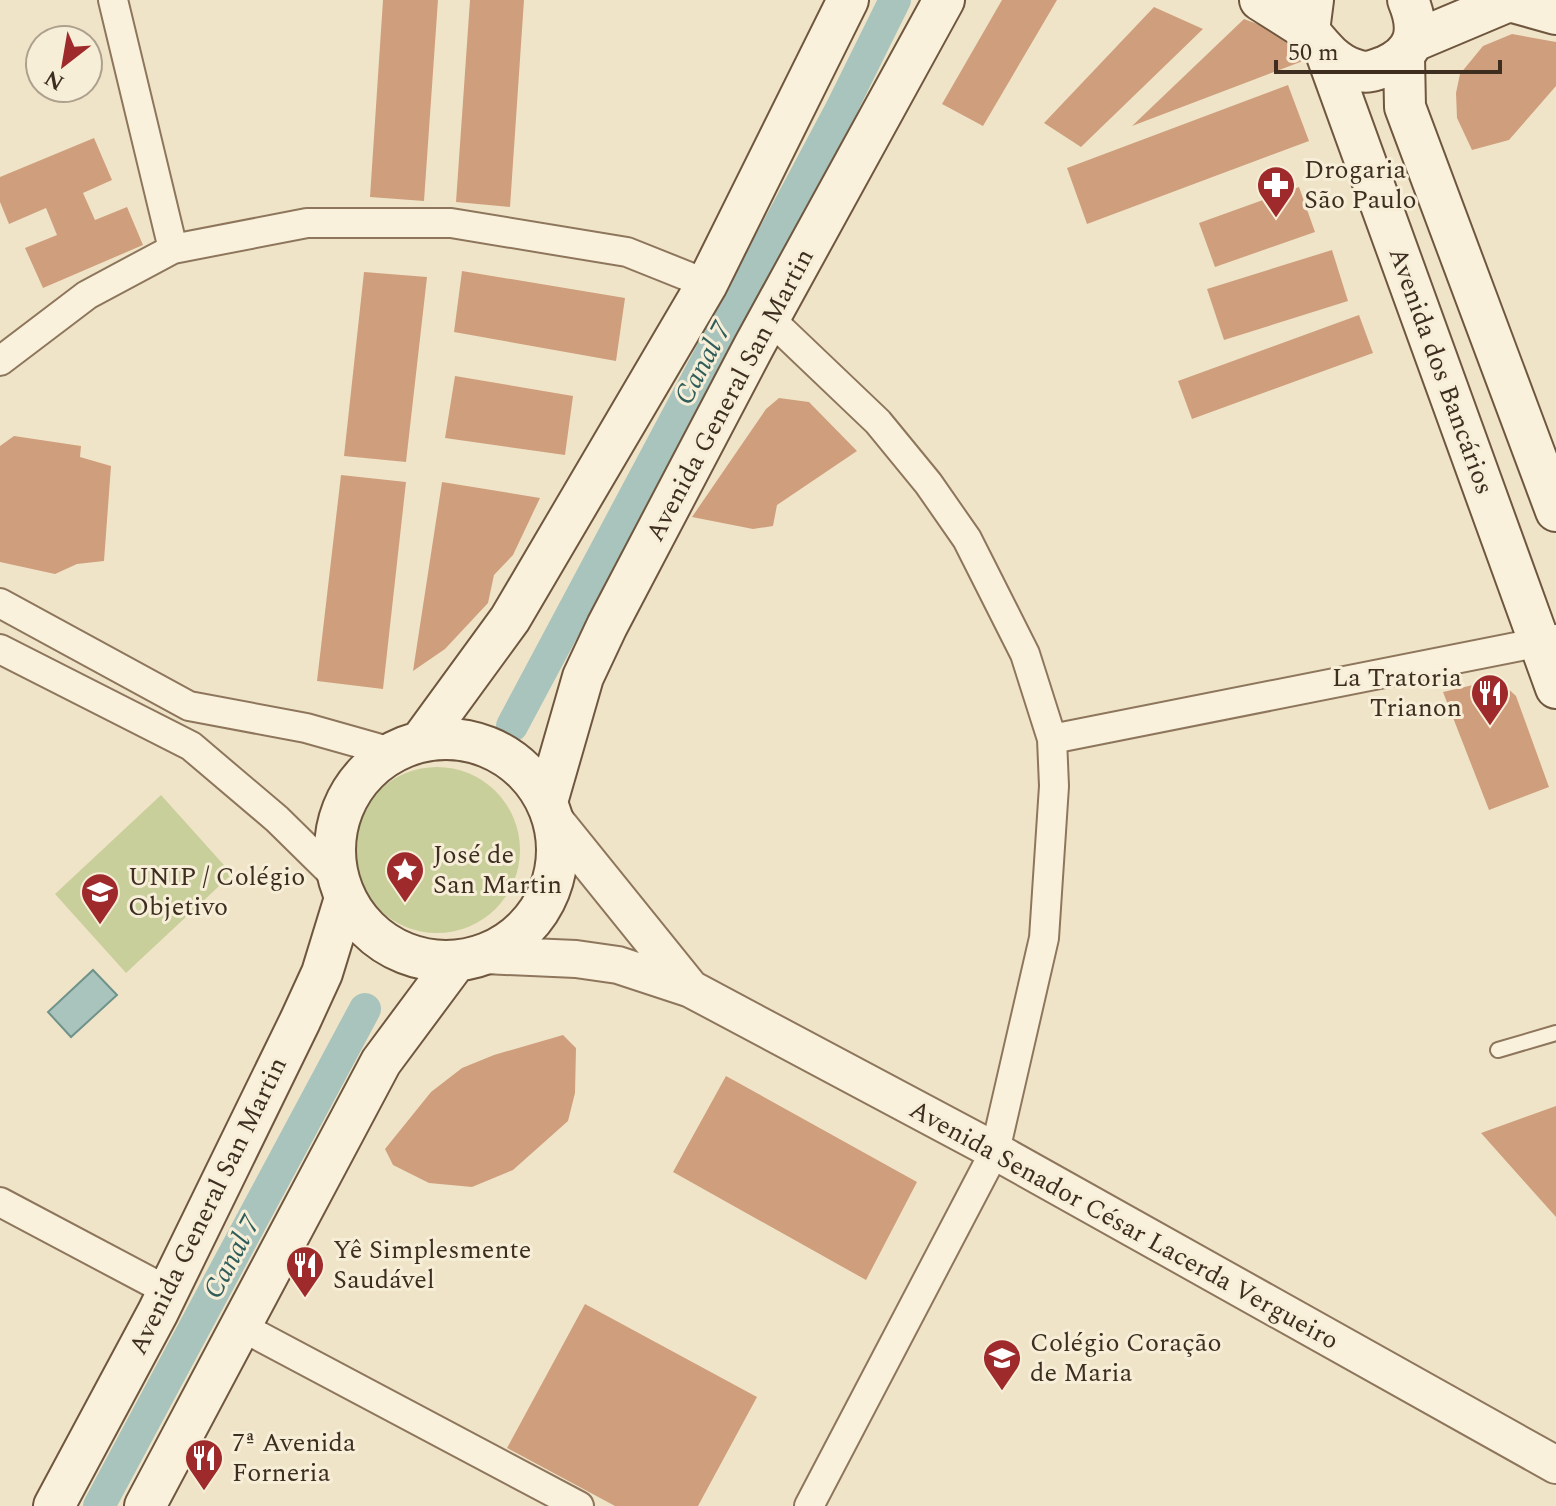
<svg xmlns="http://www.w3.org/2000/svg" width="1556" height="1506" viewBox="0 0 1556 1506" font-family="Spectral,serif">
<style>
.green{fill:#c9cf9b}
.water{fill:#a9c4bc;stroke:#6f938a;stroke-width:2}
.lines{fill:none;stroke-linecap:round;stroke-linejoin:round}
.canal{stroke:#a9c4bc;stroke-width:32}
.building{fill:#cf9f7d}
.service-casing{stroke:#8d765c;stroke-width:18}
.minor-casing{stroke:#8d765c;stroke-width:32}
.tertiary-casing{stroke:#8d765c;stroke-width:40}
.secondary-casing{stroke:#6f573f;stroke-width:44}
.service{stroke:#faf1dc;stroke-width:14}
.minor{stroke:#faf1dc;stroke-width:28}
.tertiary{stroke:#faf1dc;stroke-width:36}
.secondary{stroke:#faf1dc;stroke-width:40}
.labels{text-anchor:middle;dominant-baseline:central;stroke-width:6;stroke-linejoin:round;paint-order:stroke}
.poi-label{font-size:26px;fill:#3d2e20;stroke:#f7eed8;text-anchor:start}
.street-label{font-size:26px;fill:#3d2e20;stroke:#f7eed8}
.water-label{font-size:28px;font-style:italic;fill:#2f5d5a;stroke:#f7eed8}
</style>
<rect width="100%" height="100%" fill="#f0e4c8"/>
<path class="green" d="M354 850a83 83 0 1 1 166 0a83 83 0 1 1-166 0Z
M 161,795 L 232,874 L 126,973 L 55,894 Z"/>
<path class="water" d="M 93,970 L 117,995 L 71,1037 L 48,1012 Z"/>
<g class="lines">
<path class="canal" d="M 512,726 L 841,109 L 895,0
M 99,1506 L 365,1009"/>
</g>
<path class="building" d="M 383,0 L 438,0 L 424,201 L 370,197 Z
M 470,0 L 524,0 L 510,207 L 456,202 Z
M 1002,0 L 1057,0 L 983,126 L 942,104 Z
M 1154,7 L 1203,29 L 1081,147 L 1044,123 Z
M 1244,19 L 1276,31 L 1303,61 L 1132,126 Z
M 1512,34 L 1556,42 L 1556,86 L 1509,140 L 1472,150 L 1457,118 L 1456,93 L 1460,74 L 1483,46 Z
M 1288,85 L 1309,141 L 1087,224 L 1067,168 Z
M 94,138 L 112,180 L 83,193 L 95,220 L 127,207 L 143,245 L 43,288 L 25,248 L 57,235 L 46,208 L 9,224 L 0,202 L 0,177 Z
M 1299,187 L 1315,232 L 1215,267 L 1199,223 Z
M 1332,250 L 1348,301 L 1224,340 L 1207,289 Z
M 462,271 L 625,298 L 616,361 L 454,332 Z
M 364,272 L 427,277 L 406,462 L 344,456 Z
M 1359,315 L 1373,353 L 1192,419 L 1178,381 Z
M 455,376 L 573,396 L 565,455 L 445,438 Z
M 779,398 L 809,402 L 857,451 L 777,505 L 773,526 L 753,529 L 692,517 L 766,409 Z
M 14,436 L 81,446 L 80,457 L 111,466 L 104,561 L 77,564 L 55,574 L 0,562 L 0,446 Z
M 341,475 L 406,482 L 383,689 L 317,681 Z
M 442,482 L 540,498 L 513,555 L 494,575 L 488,603 L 445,649 L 413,671 Z
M 1486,682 L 1503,684 L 1516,696 L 1549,787 L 1489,810 L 1443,692 Z
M 563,1035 L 576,1048 L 575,1093 L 568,1121 L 513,1170 L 472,1187 L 429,1183 L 393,1165 L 385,1149 L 431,1092 L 462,1068 L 494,1055 Z
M 726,1076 L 917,1182 L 866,1280 L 673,1172 Z
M 1556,1106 L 1556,1217 L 1481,1133 Z
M 585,1304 L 757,1397 L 698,1506 L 615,1506 L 507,1448 Z"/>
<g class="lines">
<g class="service-casing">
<path id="service" d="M 1498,1050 L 1556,1033"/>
</g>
<g class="minor-casing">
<path id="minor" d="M 113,0 L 173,249
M 770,319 L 878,422 L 928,483 L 967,539 L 1025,654 L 1052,739 L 1054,786 L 1044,938 L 995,1151 L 809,1506
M 0,361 L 87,295 L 173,249 L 307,223 L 451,223 L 627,252 L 707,284
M 0,603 L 189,706 L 306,728 L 391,752
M 0,649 L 191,746 L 277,819 L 338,879
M 1052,739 L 1556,639
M 0,1202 L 166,1290
M 242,1327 L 579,1506"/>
</g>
<g class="tertiary-casing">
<path id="tertiary" d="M 553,818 L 691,989
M 484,955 L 576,959 L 618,965 L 691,989 L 995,1151 L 1556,1465"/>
</g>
<g class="secondary-casing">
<path id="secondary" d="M 1260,0 L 1309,31
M 1313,0 L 1309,31 C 1322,47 1335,64 1356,70 C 1367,74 1376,70 1386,66 C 1416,52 1421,31 1408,0
M 1506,0 L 1556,14
M 1414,41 L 1509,1
M 1326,53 L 1556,688
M 1404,57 L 1405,107 L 1556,511
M335 850a111 111 0 1 1 222 0a111 111 0 1 1-222 0Z
M 421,741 L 510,619 L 707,284 L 848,0
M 547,802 L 583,677 L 607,626 L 754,346 L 944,0
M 54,1506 L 158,1312 L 300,1021 L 322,973 L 345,898
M 145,1506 L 381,1062 L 456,961"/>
</g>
<use href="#service" class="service"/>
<use href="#minor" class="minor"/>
<use href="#tertiary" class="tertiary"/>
<use href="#secondary" class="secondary"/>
</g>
<defs>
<g id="pharmacy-pin" transform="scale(2)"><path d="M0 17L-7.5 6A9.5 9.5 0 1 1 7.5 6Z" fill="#9e2a2b" stroke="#f7eed8"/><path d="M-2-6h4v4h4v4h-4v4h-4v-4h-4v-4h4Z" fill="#fff"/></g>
<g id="restaurant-pin" transform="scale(2)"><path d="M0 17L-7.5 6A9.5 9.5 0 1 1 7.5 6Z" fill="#9e2a2b" stroke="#f7eed8"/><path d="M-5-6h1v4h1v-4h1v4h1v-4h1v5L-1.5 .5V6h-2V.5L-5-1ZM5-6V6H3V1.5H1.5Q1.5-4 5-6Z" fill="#fff"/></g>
<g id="sight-pin" transform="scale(2)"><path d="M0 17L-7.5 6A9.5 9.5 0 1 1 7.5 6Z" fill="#9e2a2b" stroke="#f7eed8"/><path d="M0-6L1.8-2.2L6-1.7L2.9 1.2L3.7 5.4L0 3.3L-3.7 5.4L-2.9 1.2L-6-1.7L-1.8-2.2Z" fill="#fff"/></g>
<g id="school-pin" transform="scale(2)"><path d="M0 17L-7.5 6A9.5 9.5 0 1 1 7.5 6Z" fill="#9e2a2b" stroke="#f7eed8"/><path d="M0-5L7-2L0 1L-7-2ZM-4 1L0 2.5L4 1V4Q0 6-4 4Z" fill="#fff"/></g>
</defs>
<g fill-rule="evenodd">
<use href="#pharmacy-pin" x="1276" y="185"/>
<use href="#restaurant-pin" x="1490" y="693"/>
<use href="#sight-pin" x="405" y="870"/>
<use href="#school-pin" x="100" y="892"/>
<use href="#restaurant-pin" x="305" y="1265"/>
<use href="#school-pin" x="1002" y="1358"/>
<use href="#restaurant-pin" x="204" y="1458"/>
</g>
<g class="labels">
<g class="poi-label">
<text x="1304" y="170">Drogaria<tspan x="1304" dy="30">São Paulo</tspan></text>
<text x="1462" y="678" text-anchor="end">La Tratoria<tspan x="1462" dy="30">Trianon</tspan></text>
<text x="433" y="855">José de<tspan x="433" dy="30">San Martin</tspan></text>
<text x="128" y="877">UNIP / Colégio<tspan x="128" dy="30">Objetivo</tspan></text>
<text x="333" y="1250">Yê Simplesmente<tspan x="333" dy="30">Saudável</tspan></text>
<text x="1030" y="1343">Colégio Coração<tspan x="1030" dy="30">de Maria</tspan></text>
<text x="232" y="1443">7ª Avenida<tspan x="232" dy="30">Forneria</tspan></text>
</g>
<g class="street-label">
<text transform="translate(1441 371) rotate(70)">Avenida dos Bancários</text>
<text transform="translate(730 395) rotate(-62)">Avenida General San Martin</text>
<text transform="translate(208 1206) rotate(-64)">Avenida General San Martin</text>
<text transform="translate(1124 1225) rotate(29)">Avenida Senador César Lacerda Vergueiro</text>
</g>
<g class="water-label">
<text transform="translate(703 363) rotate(-62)">Canal 7</text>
<text transform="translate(232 1257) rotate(-62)">Canal 7</text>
</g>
</g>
<g transform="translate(64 64) rotate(211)"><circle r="38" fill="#f7eed8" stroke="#ada18e" stroke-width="2"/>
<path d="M0-6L14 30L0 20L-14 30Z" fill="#9e2a2b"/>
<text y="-12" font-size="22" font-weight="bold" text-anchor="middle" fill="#3d2e20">N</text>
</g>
<path d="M1276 60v12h224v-12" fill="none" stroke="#3d2e20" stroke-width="4"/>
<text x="1288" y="60" font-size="24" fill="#3d2e20" stroke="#f7eed8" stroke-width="6" paint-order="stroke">50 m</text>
</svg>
